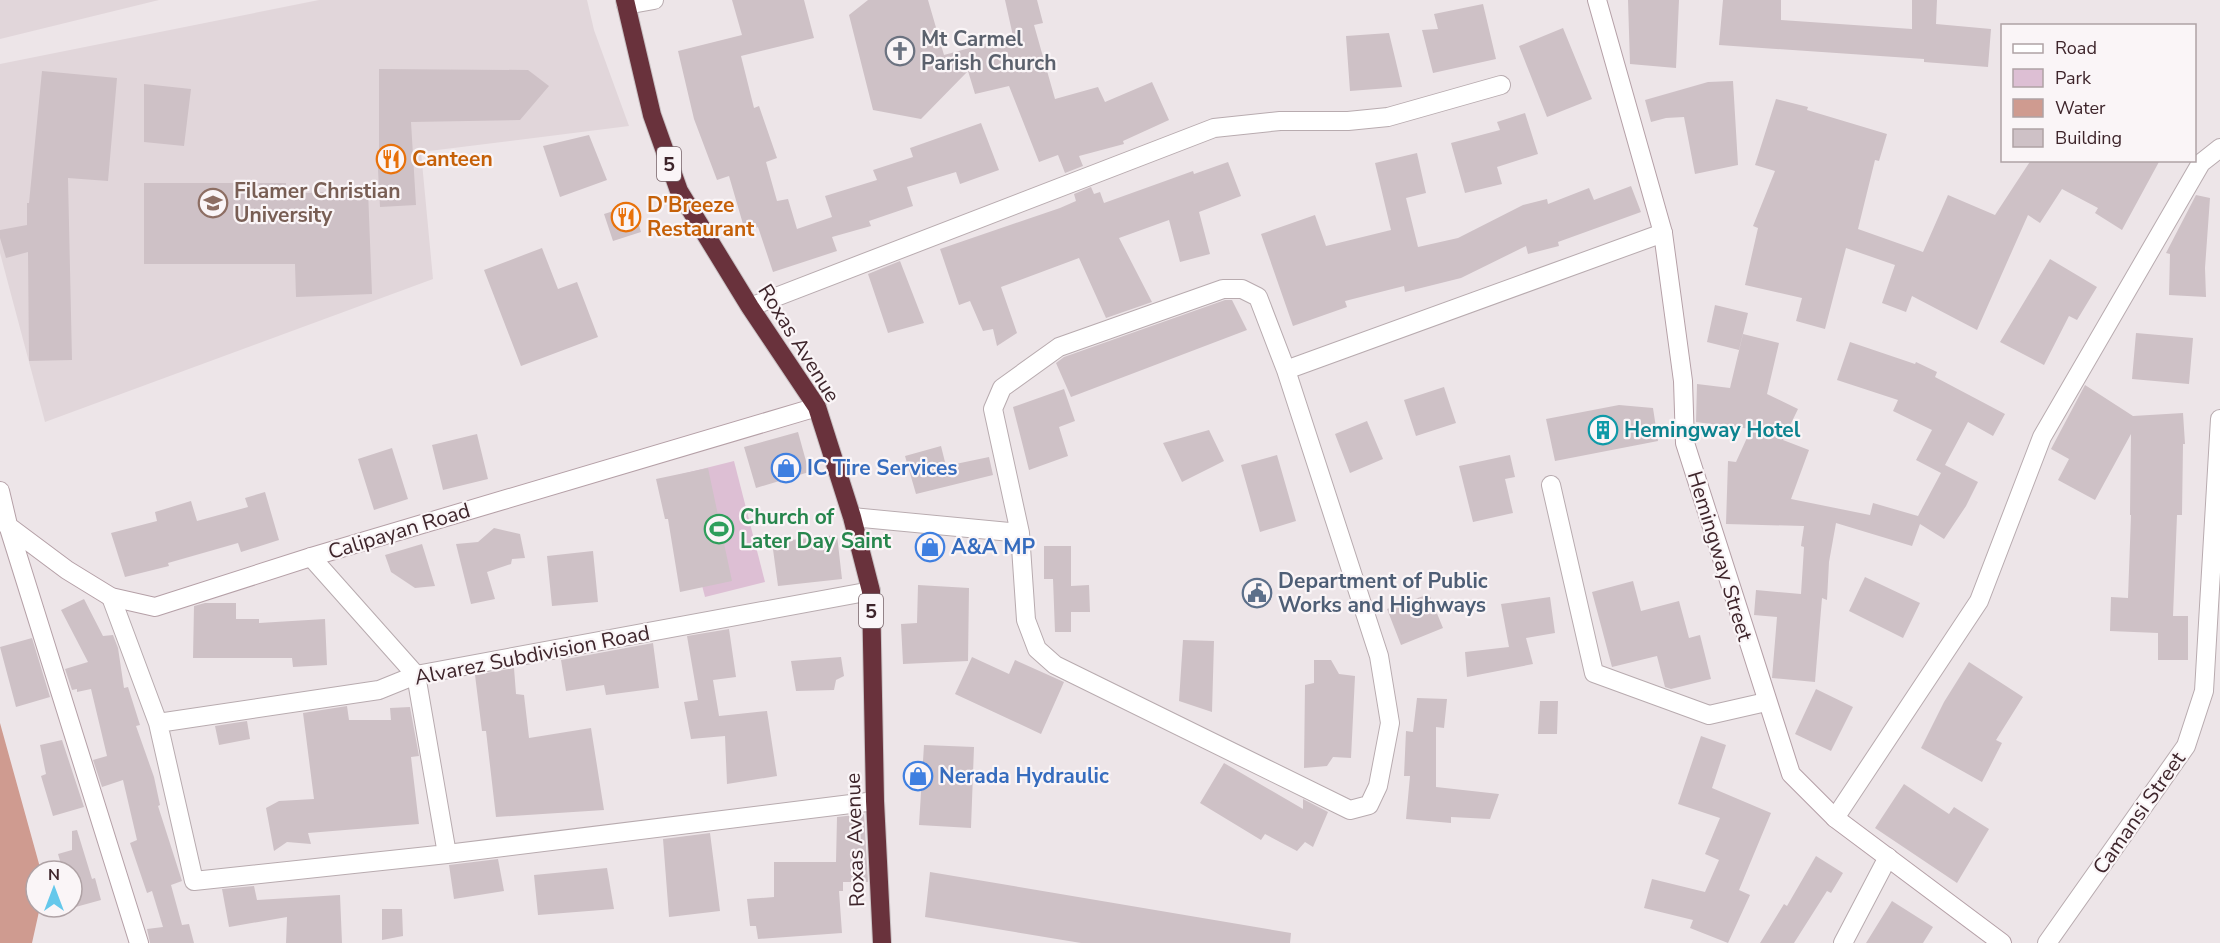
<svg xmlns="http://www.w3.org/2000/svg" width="2220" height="943" viewBox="0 0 2220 943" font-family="'Nunito Sans',sans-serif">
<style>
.built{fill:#e1d6da}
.park{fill:#ddbfd4}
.water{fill:#cf9b90}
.building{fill:#cec1c6}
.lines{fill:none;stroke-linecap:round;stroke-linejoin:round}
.street-casing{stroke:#b8abaf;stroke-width:20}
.secondary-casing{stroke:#b5a0a7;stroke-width:20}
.highway-casing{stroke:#c9c2c4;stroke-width:20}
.street{stroke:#fff;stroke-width:18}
.secondary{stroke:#fff;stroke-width:18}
.highway{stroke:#69323c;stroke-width:18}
.labels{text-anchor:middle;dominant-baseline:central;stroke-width:4.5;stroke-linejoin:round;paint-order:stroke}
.shield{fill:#faf5f7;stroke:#766368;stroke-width:1.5}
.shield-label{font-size:20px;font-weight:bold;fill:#3e252b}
.worship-label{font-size:21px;font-weight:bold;fill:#5b616d;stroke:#faf5f7;text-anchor:start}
.food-label{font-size:21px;font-weight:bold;fill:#c56008;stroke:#faf5f7;text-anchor:start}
.education-label{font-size:21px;font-weight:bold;fill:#785e54;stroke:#faf5f7;text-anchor:start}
.street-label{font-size:21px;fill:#3e252b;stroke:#faf5f7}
.culture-label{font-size:21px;font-weight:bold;fill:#0d838f;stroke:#faf5f7;text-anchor:start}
.shop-label{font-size:21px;font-weight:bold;fill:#366cbe;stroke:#faf5f7;text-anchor:start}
.leisure-label{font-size:21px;font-weight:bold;fill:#27864d;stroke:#faf5f7;text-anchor:start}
.service-label{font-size:21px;font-weight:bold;fill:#4e5e75;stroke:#faf5f7;text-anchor:start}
</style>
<rect width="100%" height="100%" fill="#ede5e8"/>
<path class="built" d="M 0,0 L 159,0 L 0,39 Z
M 319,0 L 587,0 L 594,30 L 629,126 L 421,152 L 433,279 L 45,422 L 0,253 L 0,64 Z"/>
<path class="park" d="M 734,461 L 765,582 L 705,597 L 674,476 Z"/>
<path class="water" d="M 0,723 L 41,871 L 36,871 L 36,907 L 40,907 L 32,943 L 0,943 Z"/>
<path class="building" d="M 732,0 L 804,0 L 814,38 L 741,56 L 754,108 L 759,106 L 777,158 L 766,162 L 777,201 L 788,199 L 797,229 L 832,217 L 825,196 L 877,180 L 873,170 L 913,157 L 910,148 L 981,123 L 999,170 L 960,184 L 956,172 L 907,187 L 913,206 L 869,221 L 871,226 L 832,237 L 837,251 L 773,272 L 758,227 L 745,231 L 729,176 L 717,180 L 694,119 L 678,51 L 742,35 Z
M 868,0 L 928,0 L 944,55 L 1013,36 L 1005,0 L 1037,0 L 1043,23 L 1034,25 L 1055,99 L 1098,87 L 1105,102 L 1152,82 L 1169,120 L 1123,141 L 1124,144 L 1079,156 L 1083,166 L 1065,173 L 1058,155 L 1039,162 L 1009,86 L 975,94 L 968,71 L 921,119 L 873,110 L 849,15 Z
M 1628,0 L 1679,0 L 1676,68 L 1630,64 Z
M 1723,0 L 1781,0 L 1781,20 L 1912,29 L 1912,0 L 1937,0 L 1936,24 L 1991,29 L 1988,67 L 1924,62 L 1924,59 L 1719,45 Z
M 1483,4 L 1496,59 L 1433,73 L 1422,30 L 1438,29 L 1434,14 Z
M 1563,28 L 1592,99 L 1547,117 L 1519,46 Z
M 1389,33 L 1402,87 L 1350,91 L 1346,36 Z
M 379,69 L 528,70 L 549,86 L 520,120 L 411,122 L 416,205 L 380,207 L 377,151 L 379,151 Z
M 42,71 L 117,78 L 108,181 L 68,178 L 72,360 L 29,361 L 28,252 L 6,258 L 0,238 L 0,230 L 27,225 L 27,203 L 29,203 Z
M 1733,81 L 1738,165 L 1695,174 L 1684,117 L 1666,118 L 1651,122 L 1645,100 L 1708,82 Z
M 144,84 L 191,89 L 184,146 L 144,142 Z
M 1776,99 L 1808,107 L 1807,110 L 1887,134 L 1879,161 L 1875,160 L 1858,229 L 1923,252 L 1948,195 L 1995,215 L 2031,160 L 2160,160 L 2122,230 L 2095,213 L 2098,208 L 2062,189 L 2040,223 L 2028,215 L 1977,330 L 1912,296 L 1906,312 L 1882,303 L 1895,265 L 1846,248 L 1825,329 L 1796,321 L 1802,298 L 1745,285 L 1758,228 L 1753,226 L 1775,171 L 1755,165 Z
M 1525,113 L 1538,154 L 1497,167 L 1502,184 L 1465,193 L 1451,143 L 1500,130 L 1497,122 Z
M 589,135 L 607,180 L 560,197 L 543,146 Z
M 1417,153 L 1426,193 L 1406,198 L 1418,247 L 1458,238 L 1523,205 L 1547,199 L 1548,204 L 1589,188 L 1594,200 L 1631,186 L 1641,212 L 1558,242 L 1559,246 L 1528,254 L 1526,246 L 1461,278 L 1405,292 L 1404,286 L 1345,301 L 1347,307 L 1293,326 L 1261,234 L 1315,215 L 1326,246 L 1391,230 L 1375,163 Z
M 1228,162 L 1241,196 L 1199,212 L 1210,254 L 1180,262 L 1169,220 L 1119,238 L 1152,302 L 1106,318 L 1079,258 L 1001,287 L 1017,333 L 997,346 L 993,329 L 983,331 L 970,301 L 959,305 L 940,249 L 1060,208 L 1076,201 L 1074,194 L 1091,187 L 1094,194 L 1100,192 L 1104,203 L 1193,171 L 1194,174 Z
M 144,183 L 286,183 L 286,194 L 368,190 L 372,294 L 296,297 L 295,264 L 144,264 Z
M 2196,195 L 2210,198 L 2205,268 L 2206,297 L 2169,295 L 2170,254 L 2166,253 Z
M 633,205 L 641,232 L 613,241 L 604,214 Z
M 542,248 L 558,289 L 577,282 L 598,337 L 521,366 L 484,270 Z
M 2050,259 L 2097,287 L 2077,320 L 2069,316 L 2044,365 L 2000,342 Z
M 900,261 L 924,323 L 888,333 L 868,274 Z
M 1225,300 L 1232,300 L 1247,330 L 1071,397 L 1056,363 L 1064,357 Z
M 1715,305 L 1748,313 L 1739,350 L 1707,342 Z
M 2136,333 L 2193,338 L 2189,384 L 2132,379 Z
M 1743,334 L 1779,343 L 1767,394 L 1798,409 L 1783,440 L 1809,450 L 1791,499 L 1870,515 L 1873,503 L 1918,516 L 1941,473 L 1916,460 L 1932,430 L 1893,411 L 1898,400 L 1837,380 L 1850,342 L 1915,364 L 1916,362 L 1937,372 L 1935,377 L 2005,414 L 1993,436 L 1968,422 L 1945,465 L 1978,482 L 1966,506 L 1944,539 L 1920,524 L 1912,546 L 1836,523 L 1829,562 L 1827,600 L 1822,598 L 1815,682 L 1772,678 L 1777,617 L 1754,615 L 1756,590 L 1801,594 L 1804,547 L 1801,546 L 1804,526 L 1726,524 L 1728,461 L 1736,462 L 1751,429 L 1696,422 L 1697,384 L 1730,388 Z
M 2085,385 L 2133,416 L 2183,413 L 2185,444 L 2183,444 L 2182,515 L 2177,515 L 2173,616 L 2188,616 L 2188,660 L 2158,660 L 2158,633 L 2110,631 L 2111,597 L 2128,598 L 2131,515 L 2130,515 L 2131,434 L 2095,500 L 2058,480 L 2069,459 L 2051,449 Z
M 1444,387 L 1456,423 L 1416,436 L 1404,400 Z
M 1064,389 L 1075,421 L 1059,427 L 1068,456 L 1029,470 L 1013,407 Z
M 1619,405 L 1653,408 L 1658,441 L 1555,461 L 1546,419 Z
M 1367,421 L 1383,459 L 1350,473 L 1335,434 Z
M 1209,430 L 1224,461 L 1182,482 L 1163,443 Z
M 798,432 L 809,472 L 756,488 L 744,447 Z
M 477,434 L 488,479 L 443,490 L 432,445 Z
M 941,446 L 946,466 L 989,457 L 993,475 L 916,494 L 905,456 Z
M 392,448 L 408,499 L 374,510 L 358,459 Z
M 1277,455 L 1296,521 L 1260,532 L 1241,465 Z
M 1510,455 L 1515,477 L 1505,479 L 1513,513 L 1473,522 L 1459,466 Z
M 708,468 L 732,581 L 680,592 L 668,519 L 665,519 L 656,479 Z
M 265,492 L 279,540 L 241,552 L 238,543 L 168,563 L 169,566 L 125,577 L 111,533 L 157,521 L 155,512 L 191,501 L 197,521 L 248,507 L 245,498 Z
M 494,528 L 520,534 L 525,558 L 512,559 L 511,564 L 487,572 L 495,599 L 471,604 L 456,544 L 478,542 Z
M 837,535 L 842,579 L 778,586 L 772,542 Z
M 422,544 L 435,586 L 415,588 L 391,572 L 385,555 Z
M 1044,546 L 1071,546 L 1071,586 L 1089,585 L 1090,612 L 1071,612 L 1071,632 L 1055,632 L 1053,579 L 1044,579 Z
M 593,551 L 598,602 L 552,606 L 547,556 Z
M 1865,577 L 1920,603 L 1903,638 L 1849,611 Z
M 1633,581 L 1641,611 L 1679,601 L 1689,638 L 1700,635 L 1711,679 L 1671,689 L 1665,687 L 1657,656 L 1612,667 L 1592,592 Z
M 918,585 L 969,588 L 968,661 L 903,664 L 901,624 L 917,623 Z
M 1429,594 L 1443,628 L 1401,645 L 1387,609 Z
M 1550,597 L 1555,633 L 1526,638 L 1533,664 L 1467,677 L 1465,652 L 1509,647 L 1501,604 Z
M 84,599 L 103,636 L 113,635 L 118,648 L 124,688 L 128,687 L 140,725 L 136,726 L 154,777 L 160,805 L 158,806 L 182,881 L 171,885 L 182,925 L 189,924 L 194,943 L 150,943 L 147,929 L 163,927 L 152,891 L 147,893 L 130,843 L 137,840 L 123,780 L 102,787 L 93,760 L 107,756 L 91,689 L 77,692 L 77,689 L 72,690 L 65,669 L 88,662 L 61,610 Z
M 205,603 L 236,603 L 236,619 L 259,619 L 259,623 L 325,619 L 327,665 L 293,667 L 292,658 L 193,658 L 194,606 Z
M 729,629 L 736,677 L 713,680 L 719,716 L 767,711 L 777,776 L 727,784 L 725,736 L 691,739 L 684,702 L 698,700 L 687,636 Z
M 32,638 L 50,697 L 16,707 L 0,647 Z
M 1183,640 L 1214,641 L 1212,712 L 1179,701 Z
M 653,643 L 659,688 L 606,695 L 604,685 L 566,691 L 561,660 Z
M 841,657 L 844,676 L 836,680 L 834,690 L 796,691 L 791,661 Z
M 972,657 L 1009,674 L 1015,660 L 1064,682 L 1041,734 L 955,694 Z
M 1314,660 L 1331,660 L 1339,674 L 1355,676 L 1351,758 L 1333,757 L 1327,766 L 1304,768 L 1305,685 L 1314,683 Z
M 1969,662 L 2023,697 L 1996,740 L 2002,743 L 1982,782 L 1921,748 L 1944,702 Z
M 514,668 L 516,694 L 524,695 L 529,738 L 591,728 L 604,810 L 496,817 L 486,731 L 482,731 L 475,675 Z
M 1816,689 L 1853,707 L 1831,751 L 1795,734 Z
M 1417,698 L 1447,699 L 1444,728 L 1436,727 L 1436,787 L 1499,794 L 1490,819 L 1451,817 L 1451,823 L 1406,819 L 1410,776 L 1404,776 L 1406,731 L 1413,732 Z
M 1540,701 L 1558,701 L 1557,734 L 1538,734 Z
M 347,706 L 349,720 L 391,720 L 390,708 L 410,707 L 419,756 L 411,757 L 419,824 L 308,833 L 311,844 L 287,842 L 274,851 L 266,808 L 279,801 L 314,799 L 303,713 Z
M 247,721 L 250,739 L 219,745 L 215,726 Z
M 1701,736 L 1726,745 L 1712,788 L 1771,813 L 1739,890 L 1750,895 L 1728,943 L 1690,928 L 1693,920 L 1644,908 L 1652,879 L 1705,892 L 1719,860 L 1705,854 L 1720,818 L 1678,804 Z
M 62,740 L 84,807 L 53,816 L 41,776 L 46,774 L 40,745 Z
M 924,745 L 974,747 L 971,828 L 919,825 Z
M 1224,763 L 1303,809 L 1303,799 L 1328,812 L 1313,847 L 1305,842 L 1297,851 L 1265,834 L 1261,840 L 1200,803 Z
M 1904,784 L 1949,814 L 1954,807 L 1989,829 L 1957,883 L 1875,828 Z
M 864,814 L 868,882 L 843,882 L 843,891 L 839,891 L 842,933 L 758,939 L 756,926 L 750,926 L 747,899 L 774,897 L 774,862 L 836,862 L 837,817 Z
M 77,830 L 92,879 L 95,878 L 101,900 L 72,908 L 72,871 L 63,871 L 58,854 L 72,850 L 72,831 Z
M 710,833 L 720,911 L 669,917 L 663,839 Z
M 1816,856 L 1843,873 L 1831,893 L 1827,891 L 1794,943 L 1760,943 L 1784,904 L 1787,906 Z
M 498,859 L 504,891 L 454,899 L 449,865 Z
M 607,868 L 614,909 L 538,915 L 534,875 Z
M 930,872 L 1291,933 L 1290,943 L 1081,943 L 925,917 Z
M 254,886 L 257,900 L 340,895 L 342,943 L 286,943 L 287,917 L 229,927 L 222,889 Z
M 1892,901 L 1933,927 L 1923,943 L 1866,943 Z
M 382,909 L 402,909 L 403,936 L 382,940 Z"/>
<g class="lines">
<g class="street-casing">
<path id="street" d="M 626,5 L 654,0
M 1223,289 L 1242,289 L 1258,297 L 1286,370 L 1379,656 L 1390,723 L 1378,786 L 1369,805 L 1350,810 L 1055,665 L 1037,649 L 1026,620 L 1020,533 L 993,409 L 1002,388 L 1059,347 Z
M 750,307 L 1214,128 L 1280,121 L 1348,121 L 1388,117 L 1501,85
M 1286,370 L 1663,233
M 1551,485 L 1594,673 L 1709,715 L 1766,702
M 852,517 L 1020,533
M 311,557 L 416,675 L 447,854
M 111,597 L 158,723 L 194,881 L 447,854 L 875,801
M 158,723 L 379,690 L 416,675 L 871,591
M 1835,818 L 1979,601 L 2042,437 L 2201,163 L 2220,148
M 1843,943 L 1888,857
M 2047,943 L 2186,746 L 2204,691 L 2220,419"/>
</g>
<g class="secondary-casing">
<path id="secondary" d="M 1597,0 L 1663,233 L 1683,381 L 1685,443 L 1791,774 L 1835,818 L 2002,943
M 0,491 L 8,525 L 139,943
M 0,520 L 67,570 L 111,597 L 155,607 L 311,557 L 817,407"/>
</g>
<g class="highway-casing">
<path id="highway" d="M 625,0 L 652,115 L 679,191 L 750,307 L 817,407 L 852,517 L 871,591 L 875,801 L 882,943"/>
</g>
<use href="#street" class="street"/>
<use href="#secondary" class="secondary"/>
<use href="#highway" class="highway"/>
</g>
<defs>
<g id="church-ring" transform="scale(1.5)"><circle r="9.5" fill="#faf5f7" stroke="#6b7280" stroke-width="1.5"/><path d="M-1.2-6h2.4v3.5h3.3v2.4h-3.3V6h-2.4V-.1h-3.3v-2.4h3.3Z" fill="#6b7280"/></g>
<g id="restaurant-ring" transform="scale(1.5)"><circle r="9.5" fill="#faf5f7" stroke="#e8710a" stroke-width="1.5"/><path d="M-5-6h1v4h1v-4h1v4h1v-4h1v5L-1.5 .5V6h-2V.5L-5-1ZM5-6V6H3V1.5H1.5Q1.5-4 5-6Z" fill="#e8710a"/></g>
<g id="university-ring" transform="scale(1.5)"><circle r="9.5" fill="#faf5f7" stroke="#8d6e63" stroke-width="1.5"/><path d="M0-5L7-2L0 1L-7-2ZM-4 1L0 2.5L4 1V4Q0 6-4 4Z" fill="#8d6e63"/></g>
<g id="building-ring" transform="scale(1.5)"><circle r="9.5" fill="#faf5f7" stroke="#0f9aa8" stroke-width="1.5"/><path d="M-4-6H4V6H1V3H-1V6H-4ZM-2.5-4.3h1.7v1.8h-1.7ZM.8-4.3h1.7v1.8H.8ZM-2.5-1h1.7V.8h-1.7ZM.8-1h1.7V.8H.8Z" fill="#0f9aa8"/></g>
<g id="shop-ring" transform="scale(1.5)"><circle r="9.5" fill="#faf5f7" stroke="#3f7fe0" stroke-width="1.5"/><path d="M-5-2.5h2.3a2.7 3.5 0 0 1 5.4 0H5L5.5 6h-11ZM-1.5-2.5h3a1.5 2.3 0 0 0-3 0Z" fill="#3f7fe0"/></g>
<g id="stadium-ring" transform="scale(1.5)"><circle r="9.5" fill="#faf5f7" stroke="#2e9e5b" stroke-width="1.5"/><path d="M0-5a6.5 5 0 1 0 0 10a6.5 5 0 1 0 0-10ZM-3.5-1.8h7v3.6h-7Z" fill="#2e9e5b"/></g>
<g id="civic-ring" transform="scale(1.5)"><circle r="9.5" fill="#faf5f7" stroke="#5c6f8a" stroke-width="1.5"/><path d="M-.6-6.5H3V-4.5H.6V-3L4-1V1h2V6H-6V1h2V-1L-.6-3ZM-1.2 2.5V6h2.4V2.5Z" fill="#5c6f8a"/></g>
</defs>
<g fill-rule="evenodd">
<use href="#church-ring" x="900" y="51"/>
<use href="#restaurant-ring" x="391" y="159"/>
<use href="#university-ring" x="213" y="203"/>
<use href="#restaurant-ring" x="626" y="217"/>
<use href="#building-ring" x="1603" y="430"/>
<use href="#shop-ring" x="786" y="468"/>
<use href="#stadium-ring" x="719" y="529"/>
<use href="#shop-ring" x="930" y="547"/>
<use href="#civic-ring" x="1257" y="593"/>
<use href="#shop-ring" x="918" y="776"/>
</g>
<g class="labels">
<g class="shield">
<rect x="657" y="147" width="24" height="34" rx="4.5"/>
<rect x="859" y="594" width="24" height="34" rx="4.5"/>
</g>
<g class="shield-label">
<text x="669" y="164">5</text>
<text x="871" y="611">5</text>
</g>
<g class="worship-label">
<text x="921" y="39">Mt Carmel<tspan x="921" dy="24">Parish Church</tspan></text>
</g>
<g class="food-label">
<text x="412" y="159">Canteen</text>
<text x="647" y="205">D'Breeze<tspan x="647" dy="24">Restaurant</tspan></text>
</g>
<g class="education-label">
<text x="234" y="191">Filamer Christian<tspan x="234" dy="24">University</tspan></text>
</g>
<g class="street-label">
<text transform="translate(799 343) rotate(58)">Roxas Avenue</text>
<text transform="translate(399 531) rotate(-17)">Calipayan Road</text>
<text transform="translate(1720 556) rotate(73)">Hemingway Street</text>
<text transform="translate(532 655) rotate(-11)">Alvarez Subdivision Road</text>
<text transform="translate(2139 813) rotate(-55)">Camansi Street</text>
<text transform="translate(855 840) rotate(-92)">Roxas Avenue</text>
</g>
<g class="culture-label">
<text x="1624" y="430">Hemingway Hotel</text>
</g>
<g class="shop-label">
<text x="807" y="468">IC Tire Services</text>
<text x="951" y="547">A&amp;A MP</text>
<text x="939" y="776">Nerada Hydraulic</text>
</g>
<g class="leisure-label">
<text x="740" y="517">Church of<tspan x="740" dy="24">Later Day Saint</tspan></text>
</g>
<g class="service-label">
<text x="1278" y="581">Department of Public<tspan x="1278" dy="24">Works and Highways</tspan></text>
</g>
</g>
<rect x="2001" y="24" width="195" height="138" fill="#faf5f7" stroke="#afa2a5" stroke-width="1.5"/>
<rect x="2013" y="44" width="30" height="9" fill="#ffffff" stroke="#afa2a5" stroke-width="1.5"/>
<text x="2055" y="54" font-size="18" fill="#3e252b">Road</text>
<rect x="2013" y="69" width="30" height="18" fill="#ddbfd4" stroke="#afa2a5" stroke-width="1.5"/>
<text x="2055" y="84" font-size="18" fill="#3e252b">Park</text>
<rect x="2013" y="99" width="30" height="18" fill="#cf9b90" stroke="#afa2a5" stroke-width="1.5"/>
<text x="2055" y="114" font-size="18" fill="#3e252b">Water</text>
<rect x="2013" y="129" width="30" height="18" fill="#cec1c6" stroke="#afa2a5" stroke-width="1.5"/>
<text x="2055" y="144" font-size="18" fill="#3e252b">Building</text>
<g transform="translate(54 889)"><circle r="28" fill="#faf5f7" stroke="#afa2a5" stroke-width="1.5"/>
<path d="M0-4.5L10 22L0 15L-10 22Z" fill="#65c8eb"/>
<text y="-9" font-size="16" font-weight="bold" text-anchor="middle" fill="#3e252b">N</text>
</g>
</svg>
